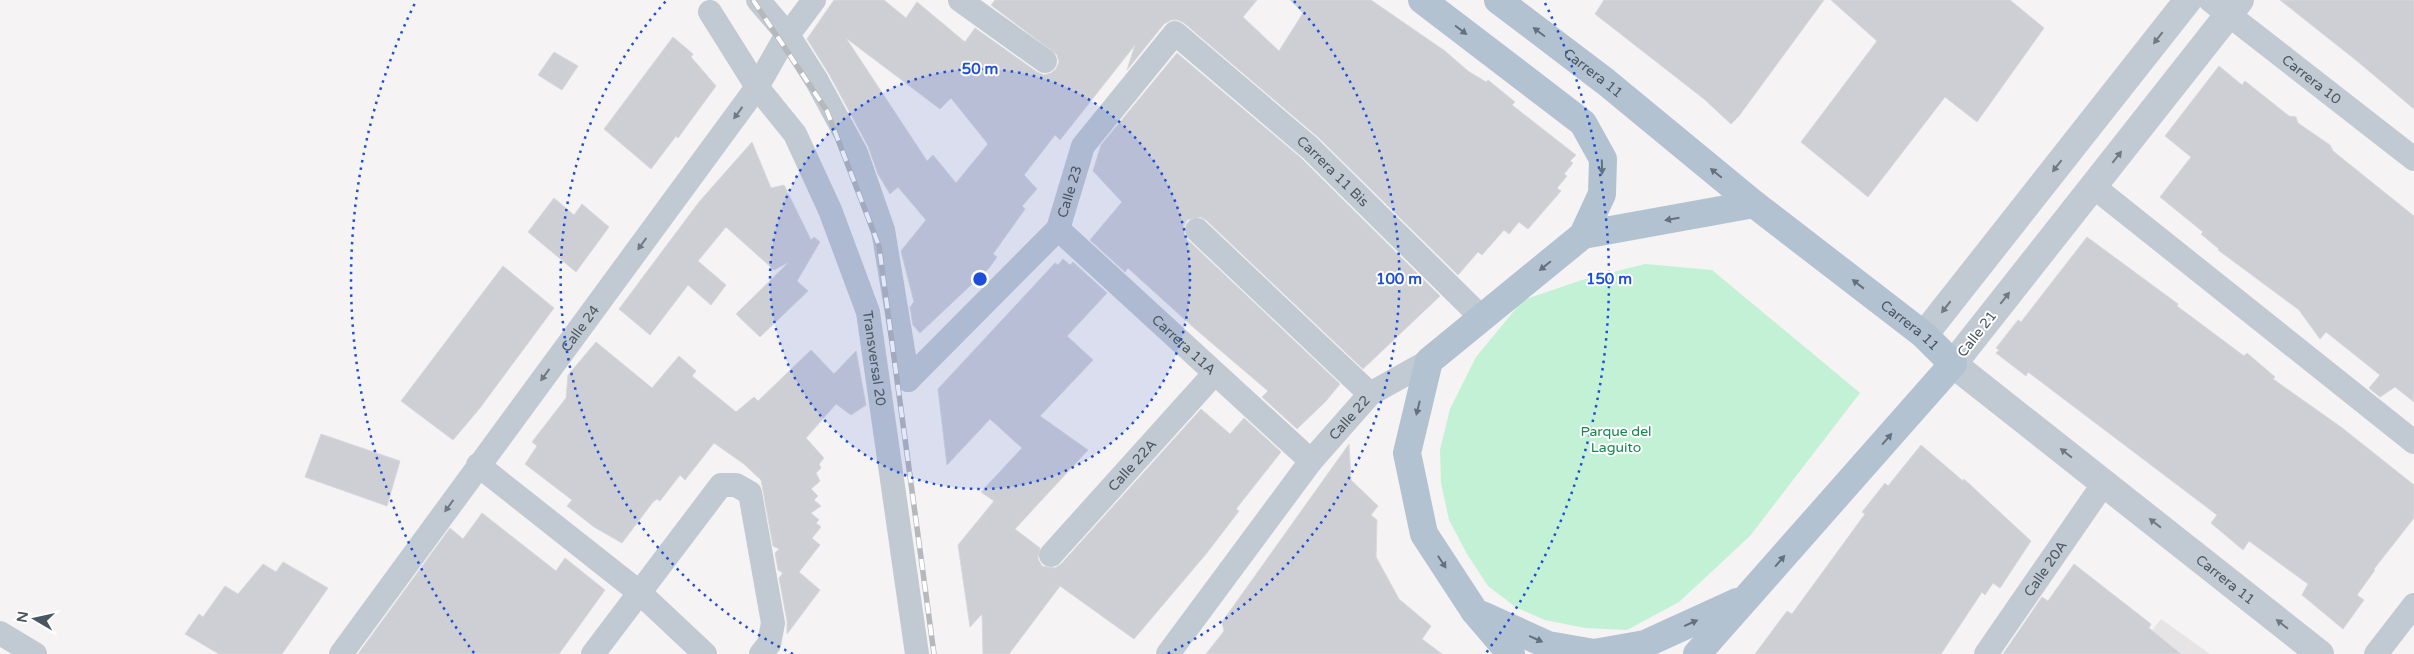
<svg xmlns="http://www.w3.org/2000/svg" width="2414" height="654" viewBox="0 0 2414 654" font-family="'Varela Round',sans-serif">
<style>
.education{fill:#e6e4e5}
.green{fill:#c3f1d5}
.building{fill:#cdcfd5;stroke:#d7d9de;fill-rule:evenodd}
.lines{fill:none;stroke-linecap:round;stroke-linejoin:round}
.minor{stroke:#c1cad2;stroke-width:24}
.tertiary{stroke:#c1cad2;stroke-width:28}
.primary{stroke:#b3c2d1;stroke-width:28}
.rail-casing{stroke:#b5b8bd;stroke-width:5.5}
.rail{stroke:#fff;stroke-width:4;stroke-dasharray:11;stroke-linecap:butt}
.oneway{fill:#64717d}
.oneway2{fill:#6e7983}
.ring{fill:none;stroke:#1d4ed8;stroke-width:2.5;stroke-dasharray:2.5 5}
.labels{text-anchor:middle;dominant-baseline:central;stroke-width:4;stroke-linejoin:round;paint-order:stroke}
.street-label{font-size:14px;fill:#4a5661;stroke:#fff}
.park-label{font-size:14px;fill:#17864f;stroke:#fff}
.centre{fill:#1d4ed8;stroke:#fff;stroke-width:2.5}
.ring-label{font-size:15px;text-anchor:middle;font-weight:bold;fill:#1d4ed8;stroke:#fff;stroke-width:4;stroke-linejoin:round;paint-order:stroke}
</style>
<rect width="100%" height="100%" fill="#f5f3f3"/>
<path class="education" d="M 2161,619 L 2210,654 L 2133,654 Z"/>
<path class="green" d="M 1645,264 L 1712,270 L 1860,393 L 1750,536 L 1679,602 L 1627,630 L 1585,628 L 1545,620 L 1517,608 L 1488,586 L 1467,554 L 1449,520 L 1441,483 L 1440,450 L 1450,409 L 1476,357 L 1523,300 L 1582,280 Z"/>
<path class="building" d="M 834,0 L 884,0 L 906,18 L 917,2 L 965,42 L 975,28 L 1037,72 L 1044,75 L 1051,73 L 1056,69 L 1059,62 L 1057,55 L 991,5 L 995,0 L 1257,0 L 1243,17 L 1279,51 L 1303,13 L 1290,0 L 1371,0 L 1445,51 L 1468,71 L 1486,82 L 1488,80 L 1515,102 L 1512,105 L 1576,155 L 1570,161 L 1573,163 L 1564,174 L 1567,176 L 1557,188 L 1561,191 L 1528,229 L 1519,222 L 1509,234 L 1504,230 L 1482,255 L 1478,252 L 1458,275 L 1319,138 L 1184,23 L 1178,20 L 1171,20 L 1164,24 L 1127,70 L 1135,45 L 1060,140 L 1055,135 L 1024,175 L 1037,189 L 1022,206 L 1025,209 L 993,254 L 997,257 L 989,268 L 920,333 L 913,325 L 910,307 L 914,302 L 901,251 L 926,220 L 898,187 L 890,194 L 878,174 L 868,146 L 829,74 L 807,39 ZM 846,38 L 940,109 L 951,98 L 988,144 L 956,183 L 933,155 L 927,161 Z
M 1604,0 L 1824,0 L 1739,116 L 1731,124 L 1704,99 L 1595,14 Z
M 1831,0 L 2010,0 L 2044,28 L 1977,122 L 1945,97 L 1868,197 L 1801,142 L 1877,41 Z
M 2280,0 L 2414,0 L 2414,109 L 2357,61 Z
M 673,37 L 693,54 L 691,57 L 716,86 L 678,138 L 676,136 L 651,169 L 604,129 Z
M 554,52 L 578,66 L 562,90 L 538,75 Z
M 1177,53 L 1301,158 L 1440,296 L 1363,369 L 1206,220 L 1200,217 L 1187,220 L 1184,227 L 1184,234 L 1188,240 L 1340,384 L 1326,401 L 1297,429 L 1262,397 L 1268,391 L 1193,327 L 1128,268 L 1125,272 L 1090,240 L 1122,202 L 1093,171 L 1101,145 Z
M 2219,66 L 2242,85 L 2245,81 L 2289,116 L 2296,117 L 2298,123 L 2330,145 L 2333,151 L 2414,216 L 2414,402 L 2395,387 L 2380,397 L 2369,388 L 2380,375 L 2326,332 L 2320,339 L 2299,310 L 2218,250 L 2219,249 L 2201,234 L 2203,232 L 2160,197 L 2191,157 L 2165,136 Z
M 752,142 L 771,188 L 784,185 L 811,240 L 814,237 L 820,242 L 797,281 L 808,291 L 760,337 L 736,314 L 789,262 L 774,270 L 726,227 L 698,261 L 726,285 L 711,305 L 688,285 L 650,335 L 619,309 L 699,202 Z
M 554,198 L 574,215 L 582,204 L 609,227 L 576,272 L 528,232 Z
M 2087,237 L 2178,304 L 2177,306 L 2244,356 L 2247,353 L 2275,377 L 2273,379 L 2341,427 L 2414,485 L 2414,518 L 2374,569 L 2375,570 L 2357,595 L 2364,600 L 2343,629 L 2302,595 L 2308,584 L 2249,541 L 2243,550 L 2211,523 L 2217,515 L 2028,372 L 2026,376 L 1996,353 L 1999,350 L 1996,348 L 2018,320 L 2021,322 Z
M 1063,259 L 1070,265 L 1073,262 L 1107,293 L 1067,336 L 1093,360 L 1040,416 L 1088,450 L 1015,529 L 1040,548 L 1038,559 L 1042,566 L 1055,568 L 1061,564 L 1201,409 L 1230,434 L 1244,418 L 1281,452 L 1236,509 L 1239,511 L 1206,554 L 1134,639 L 1060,586 L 1009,654 L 983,654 L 982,614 L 970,627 L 958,545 L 994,501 L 981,492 L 1022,448 L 990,419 L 947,465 L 938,389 L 1055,263 L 1058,265 Z
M 503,266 L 554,308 L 480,408 L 453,440 L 401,401 Z
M 596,342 L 652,388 L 679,356 L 696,371 L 692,376 L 736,412 L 754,397 L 758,401 L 811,350 L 834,374 L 856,351 L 866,405 L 851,415 L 836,404 L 806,438 L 824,458 L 819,464 L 821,468 L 816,473 L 820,481 L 811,489 L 818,496 L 814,500 L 821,506 L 811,513 L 819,520 L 816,523 L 821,527 L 812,538 L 820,545 L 799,572 L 820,590 L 787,634 L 787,621 L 779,578 L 783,573 L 778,570 L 775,553 L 779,549 L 773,546 L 761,480 L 744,464 L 714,443 L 685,480 L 680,475 L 660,501 L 657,499 L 653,502 L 622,543 L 594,527 L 567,506 L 572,500 L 525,464 L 537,446 L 532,442 L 566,398 L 568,375 Z
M 321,434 L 400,461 L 387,506 L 305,477 Z
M 1349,444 L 1351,480 L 1378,506 L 1371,515 L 1377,520 L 1376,557 L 1399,599 L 1431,626 L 1422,639 L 1442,654 L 1206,654 L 1224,631 L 1222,622 Z
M 1921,445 L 1963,481 L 1964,479 L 2031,541 L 2000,588 L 1993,583 L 1985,595 L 1982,592 L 1941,654 L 1755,654 L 1787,611 L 1792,614 L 1865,514 L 1862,512 L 1870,502 L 1885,483 L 1888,486 Z
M 482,513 L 556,571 L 565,558 L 605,590 L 559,654 L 358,654 L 450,528 L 463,539 Z
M 283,562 L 328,588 L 282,654 L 219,654 L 185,634 L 199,614 L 203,617 L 225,586 L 238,594 L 263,564 L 276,572 Z
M 2074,564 L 2151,624 L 2149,628 L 2181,654 L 2003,654 L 2042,597 L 2048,601 Z"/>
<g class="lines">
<g class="minor">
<path d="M 758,0 L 788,35 L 817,81 L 856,153 L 883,230 L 908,380"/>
<path d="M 960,0 L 1045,61"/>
<path id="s1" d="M 2210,0 L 2414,159"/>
<path id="s2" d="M 710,12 L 757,87 L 795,134 L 830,210 L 868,312 L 917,654"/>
<path d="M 2094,187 L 2414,442"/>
<path id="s3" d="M 1058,229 L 1311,461"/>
<path d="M 1197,230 L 1370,394"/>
<path id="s4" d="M 908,380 L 1058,229 L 1083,146 L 1175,33 L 1310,148 L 1482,318"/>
<path d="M 478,465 L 640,593 L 705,654"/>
<path id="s5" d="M 1051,555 L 1214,374"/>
<path d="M 0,633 L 35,654"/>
<path id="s6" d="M 341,654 L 757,87 L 782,43 L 814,0"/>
<path d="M 593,654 L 721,485 L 736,485 L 750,493 L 773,623 L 769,644 L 761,654"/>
<path id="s7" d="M 1168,654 L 1311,461 L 1370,394 L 1429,361"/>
<path id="s8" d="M 1986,654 L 2104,483"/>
<path d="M 2376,654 L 2414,605"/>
</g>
<g class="tertiary">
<path id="s9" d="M 2240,0 L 1953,364 L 2320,654"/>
<path d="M 1924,335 L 2188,0"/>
</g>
<g class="primary">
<path d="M 1422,0 L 1583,123 L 1603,159 L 1602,194 L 1583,235 L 1429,361 L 1407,453 L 1424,534 L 1475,612 L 1511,654"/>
<path id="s10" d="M 1498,0 L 1606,82 L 1754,204 L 1924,335 L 1953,364 L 1697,654"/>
<path d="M 1583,235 L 1754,204"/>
<path d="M 1482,615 L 1548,645 L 1594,653 L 1645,644 L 1737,602"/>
</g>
<g class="rail-casing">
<path id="rail" d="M 753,0 L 827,111 L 879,246 L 934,654"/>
</g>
<use href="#rail" class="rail"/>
</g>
<defs><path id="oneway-solid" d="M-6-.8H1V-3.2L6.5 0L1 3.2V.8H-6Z" transform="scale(1.25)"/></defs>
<g class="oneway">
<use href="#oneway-solid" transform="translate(1461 30) rotate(37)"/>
<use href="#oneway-solid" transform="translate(1539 32) rotate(-143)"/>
<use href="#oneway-solid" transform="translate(1602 167) rotate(88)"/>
<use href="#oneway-solid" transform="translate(1716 173) rotate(-141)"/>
<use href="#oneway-solid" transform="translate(1672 219) rotate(170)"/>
<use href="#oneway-solid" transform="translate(1545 266) rotate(141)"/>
<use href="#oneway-solid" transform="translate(1858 284) rotate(-142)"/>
<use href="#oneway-solid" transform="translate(1418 408) rotate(104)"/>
<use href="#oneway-solid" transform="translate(1887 439) rotate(-49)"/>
<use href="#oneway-solid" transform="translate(1780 561) rotate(-49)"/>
<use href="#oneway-solid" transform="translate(1442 562) rotate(57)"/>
<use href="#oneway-solid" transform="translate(1691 623) rotate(-24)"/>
<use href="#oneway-solid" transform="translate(1536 639) rotate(24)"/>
</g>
<g class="oneway2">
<use href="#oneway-solid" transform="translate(2158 38) rotate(128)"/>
<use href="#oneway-solid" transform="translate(738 113) rotate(126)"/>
<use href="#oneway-solid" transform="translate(2117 157) rotate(-52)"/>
<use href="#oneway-solid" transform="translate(2057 166) rotate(128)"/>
<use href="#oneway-solid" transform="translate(642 244) rotate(126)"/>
<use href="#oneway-solid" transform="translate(2005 298) rotate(-52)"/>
<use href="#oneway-solid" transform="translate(1946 307) rotate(128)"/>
<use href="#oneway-solid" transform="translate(545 375) rotate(126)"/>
<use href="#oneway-solid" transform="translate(2066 453) rotate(-142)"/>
<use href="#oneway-solid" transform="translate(449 506) rotate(126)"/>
<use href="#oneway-solid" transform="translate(2155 523) rotate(-142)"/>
<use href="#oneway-solid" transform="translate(2282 624) rotate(-142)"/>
</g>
<circle cx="980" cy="279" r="210" fill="#1d4ed8" fill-opacity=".12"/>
<g class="ring">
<circle cx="980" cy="279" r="210"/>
<path d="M793 654A419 419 0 0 1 666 1M1294 1A419 419 0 0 1 1167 654"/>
<path d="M474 653A629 629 0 0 1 415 3M1545 3A629 629 0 0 1 1486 653"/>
</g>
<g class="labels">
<g class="street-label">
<text stroke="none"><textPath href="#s10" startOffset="120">Carrera 11</textPath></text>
<text stroke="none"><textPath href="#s1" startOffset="129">Carrera 10</textPath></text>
<text stroke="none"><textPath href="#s4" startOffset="655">Carrera 11 Bis</textPath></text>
<text stroke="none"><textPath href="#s4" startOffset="252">Calle 23</textPath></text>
<text stroke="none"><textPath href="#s10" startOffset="525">Carrera 11</textPath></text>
<text stroke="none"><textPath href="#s6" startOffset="404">Calle 24</textPath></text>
<text transform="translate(1977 334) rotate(-52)">Calle 21</text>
<text stroke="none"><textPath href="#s3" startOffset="171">Carrera 11A</textPath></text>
<text stroke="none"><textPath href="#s2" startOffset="388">Transversal 20</textPath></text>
<text stroke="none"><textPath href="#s7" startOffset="298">Calle 22</textPath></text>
<text stroke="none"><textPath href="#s5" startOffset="121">Calle 22A</textPath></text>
<text stroke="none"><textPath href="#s8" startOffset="104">Calle 20A</textPath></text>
<text stroke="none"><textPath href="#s9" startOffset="811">Carrera 11</textPath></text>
</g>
<g class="park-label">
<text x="1616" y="431">Parque del<tspan x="1616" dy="16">Laguito</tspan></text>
</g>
</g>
<circle cx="980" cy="279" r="8" class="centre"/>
<g class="ring-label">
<text x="980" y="74">50 m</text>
<text x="1399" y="284">100 m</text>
<text x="1609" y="284">150 m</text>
</g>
<g transform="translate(35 619) rotate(279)" stroke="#ffffff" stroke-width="4" paint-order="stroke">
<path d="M0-4L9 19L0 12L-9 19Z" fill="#4a5661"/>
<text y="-8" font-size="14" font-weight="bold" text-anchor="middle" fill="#4a5661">N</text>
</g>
</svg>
